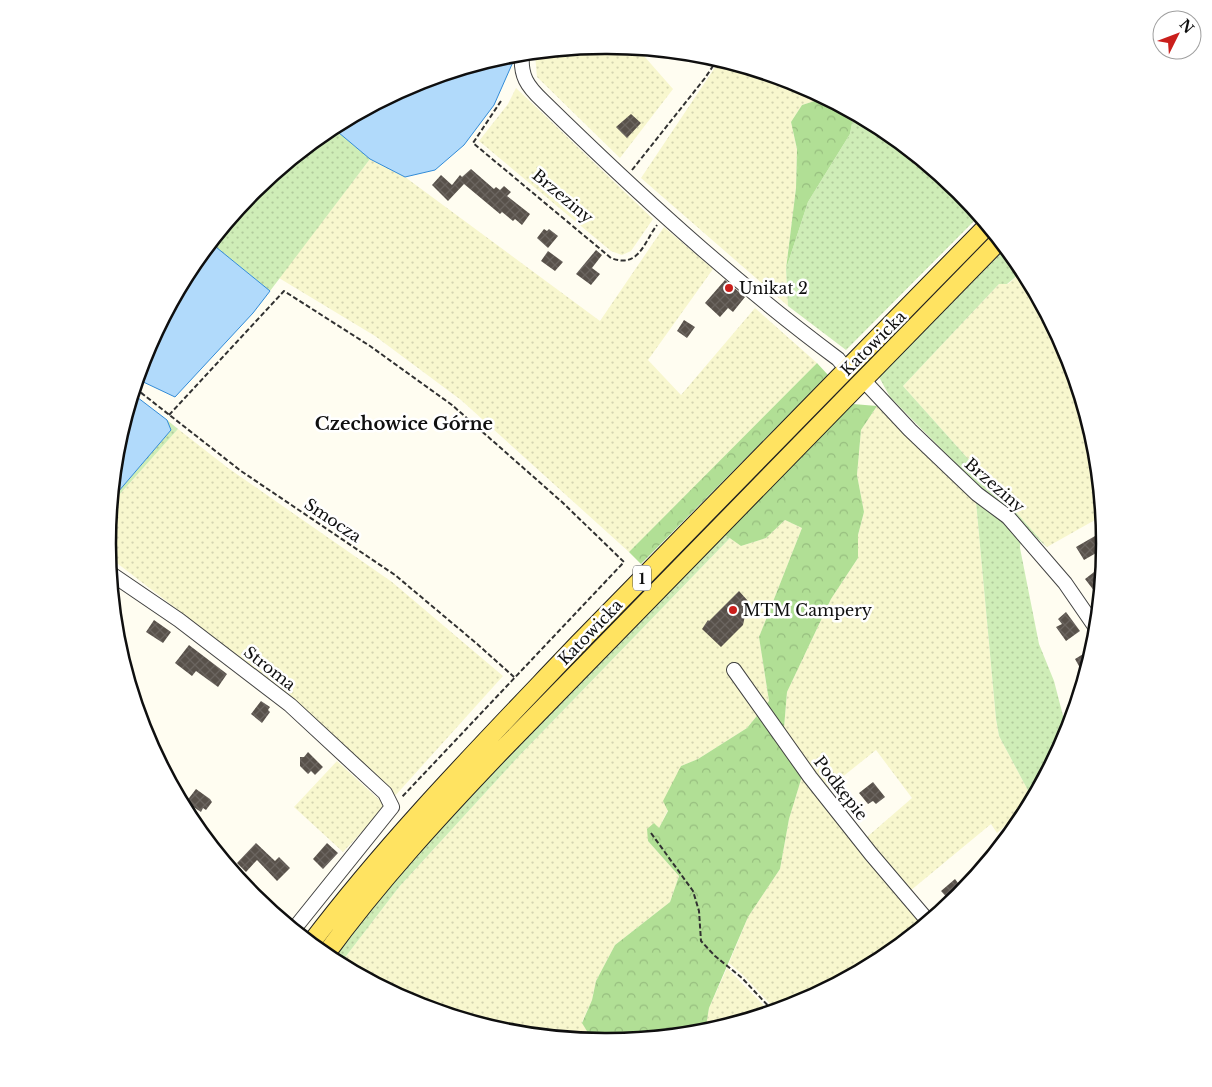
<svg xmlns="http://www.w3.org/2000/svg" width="1212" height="1087" viewBox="0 0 1212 1087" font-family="'Libre Baskerville',serif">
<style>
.farmland{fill:url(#farmland-dots)}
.grass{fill:url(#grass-dots)}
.forest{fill:url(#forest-crowns)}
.water{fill:#b1dafb;stroke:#328bd7}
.building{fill:url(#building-cross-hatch)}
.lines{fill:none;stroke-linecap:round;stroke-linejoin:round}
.minor-casing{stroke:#424242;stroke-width:16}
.major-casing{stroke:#202020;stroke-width:20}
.path{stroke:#313131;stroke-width:2;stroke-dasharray:5 2.5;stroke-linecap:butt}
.minor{stroke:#fff;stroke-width:14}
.major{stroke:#ffe361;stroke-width:18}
.poi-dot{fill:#ca1f1c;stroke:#fff;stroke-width:2}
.labels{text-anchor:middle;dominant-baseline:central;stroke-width:5;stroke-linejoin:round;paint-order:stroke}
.shield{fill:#fff;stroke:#575757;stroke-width:1}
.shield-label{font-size:15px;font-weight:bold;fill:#0f0f0f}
.street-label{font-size:16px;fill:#0f0f0f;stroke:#fff}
.poi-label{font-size:16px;fill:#0f0f0f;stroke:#fff;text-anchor:start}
.neighbourhood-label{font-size:18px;font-weight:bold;fill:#0f0f0f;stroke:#fff}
.rim{fill:none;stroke:#0f0f0f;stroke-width:2.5}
</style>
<defs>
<pattern id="farmland-dots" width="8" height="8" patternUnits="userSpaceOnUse" patternTransform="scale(1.25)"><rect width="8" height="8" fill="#f8f7ce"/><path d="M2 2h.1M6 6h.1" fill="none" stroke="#d3d3b0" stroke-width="1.8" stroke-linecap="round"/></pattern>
<pattern id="grass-dots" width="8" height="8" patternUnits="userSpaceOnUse" patternTransform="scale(1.25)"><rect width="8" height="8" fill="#cfedb7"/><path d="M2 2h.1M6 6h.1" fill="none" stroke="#b1ca9c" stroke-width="1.8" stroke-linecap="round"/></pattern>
<pattern id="forest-crowns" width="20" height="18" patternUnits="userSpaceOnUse" patternTransform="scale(1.25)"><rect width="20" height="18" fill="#b1df95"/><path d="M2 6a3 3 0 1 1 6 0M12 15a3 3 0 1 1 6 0" fill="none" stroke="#97be7f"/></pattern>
<pattern id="building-cross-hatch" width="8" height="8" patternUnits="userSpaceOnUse" patternTransform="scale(1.25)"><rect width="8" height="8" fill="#58514a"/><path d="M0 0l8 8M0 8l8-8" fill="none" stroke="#6b6560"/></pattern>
</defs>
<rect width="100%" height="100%" fill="#fffdf1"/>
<path class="farmland" d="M 606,45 L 637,48 L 673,89 L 620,158 L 537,77 L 535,55 L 537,52 Z
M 720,60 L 797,83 L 822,96 L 821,99 L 802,105 L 791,122 L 797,149 L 796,188 L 786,269 L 788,306 L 641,178 Z
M 516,88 L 653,219 L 631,251 L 622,255 L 611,251 L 479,141 L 508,104 Z
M 370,159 L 405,177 L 600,321 L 664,227 L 713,269 L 648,360 L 681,395 L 755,308 L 817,363 L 629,552 L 461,400 L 375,336 L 279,278 Z
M 1023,271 L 1067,353 L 1095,447 L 1102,516 L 1047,547 L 903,386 L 999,284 L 1008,284 Z
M 877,406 L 976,502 L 996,719 L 999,736 L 1032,798 L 1028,806 L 997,833 L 991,824 L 910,891 L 867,837 L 912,798 L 876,750 L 826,790 L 925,923 L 883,958 L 797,1004 L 776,1010 L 744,976 L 729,963 L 748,917 L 780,869 L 789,819 L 803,773 L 792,763 L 784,728 L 787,692 L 831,599 L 858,558 L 858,535 L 864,512 L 857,475 L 861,430 Z
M 178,429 L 228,468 L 392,582 L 503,676 L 394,797 L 374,772 L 343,746 L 294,699 L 109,557 L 108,543 L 111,504 Z
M 785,520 L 802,528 L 759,637 L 769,701 L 747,728 L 698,759 L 681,766 L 668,810 L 659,828 L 648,841 L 679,876 L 670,902 L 615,945 L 596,981 L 592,1000 L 582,1022 L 593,1041 L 508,1032 L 415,1004 L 340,964 L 399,887 L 518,757 L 730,538 L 741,546 L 766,538 Z
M 337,761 L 386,806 L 343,852 L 294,807 Z
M 727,968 L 770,1012 L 705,1032 L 709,1008 Z"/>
<path class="grass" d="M 854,113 L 883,129 L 959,191 L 979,216 L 846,350 L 788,306 L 786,269 L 808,202 L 850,134 Z
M 332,127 L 370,159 L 270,291 L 211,243 L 254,191 Z
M 1006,248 L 1023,271 L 1007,284 L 999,284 L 903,386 L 1047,547 L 974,482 L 890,397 L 879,377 Z
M 167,420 L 178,429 L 111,504 L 112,499 L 171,430 Z
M 976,502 L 1009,525 L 1021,538 L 1020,548 L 1039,644 L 1054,681 L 1067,731 L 1032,798 L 999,736 L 996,719 Z
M 726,532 L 730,538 L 518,757 L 399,887 L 340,964 L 332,960 L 405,867 L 505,758 Z"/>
<path class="forest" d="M 822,96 L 854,113 L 850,134 L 808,202 L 786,269 L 796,188 L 797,149 L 791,122 L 802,105 L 821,99 Z
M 817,363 L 828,375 L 641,564 L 629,552 Z
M 853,404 L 877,406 L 861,430 L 857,475 L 864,512 L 858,535 L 858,558 L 831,599 L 787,692 L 784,728 L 792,763 L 803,773 L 789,819 L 780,869 L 748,917 L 709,1008 L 705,1032 L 606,1042 L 593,1041 L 582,1023 L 592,1000 L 596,981 L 615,945 L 670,902 L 679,876 L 648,841 L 647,829 L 654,823 L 659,828 L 668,811 L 663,801 L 681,766 L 698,759 L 747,728 L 769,701 L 759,637 L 802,528 L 785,520 L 766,538 L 741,546 L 724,534 L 805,450 Z"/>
<path class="water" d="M 512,54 L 513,62 L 494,105 L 464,145 L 435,170 L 405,177 L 370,159 L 332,127 L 415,83 Z
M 211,243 L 270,291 L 253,313 L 175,397 L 137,379 L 146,352 L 168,316 L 172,303 L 192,266 Z
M 133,394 L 167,420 L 171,430 L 112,499 L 117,446 Z"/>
<path class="building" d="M 631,114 L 641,123 L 627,138 L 616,127 Z
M 471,169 L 494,189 L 496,187 L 500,190 L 504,186 L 511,192 L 507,196 L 530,214 L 522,225 L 515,219 L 513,221 L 502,212 L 500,214 L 464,184 L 448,201 L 432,185 L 441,175 L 452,185 L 460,175 L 462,177 Z
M 544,229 L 547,231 L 549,229 L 558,236 L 548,248 L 537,238 Z
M 596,250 L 602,255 L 592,268 L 600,274 L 591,285 L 576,274 Z
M 548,251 L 563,262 L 555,271 L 541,261 Z
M 725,280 L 745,297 L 733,312 L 728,308 L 720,317 L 705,303 Z
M 684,320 L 695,327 L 687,338 L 677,331 Z
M 1095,536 L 1103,549 L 1084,560 L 1076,547 Z
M 1098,569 L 1102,573 L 1100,588 L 1095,592 L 1085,579 Z
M 739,591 L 748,601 L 743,625 L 721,647 L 702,629 L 708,620 L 709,621 Z
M 1066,612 L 1080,631 L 1066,641 L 1056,627 L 1062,624 L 1058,619 Z
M 154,620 L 171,632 L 163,643 L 146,632 Z
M 189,645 L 227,674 L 218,687 L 196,671 L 192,676 L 175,663 Z
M 1093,648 L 1084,675 L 1075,659 Z
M 261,701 L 270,707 L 268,710 L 270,712 L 262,723 L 251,714 Z
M 308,752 L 323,767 L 315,775 L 311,771 L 308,774 L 300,766 L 300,757 L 304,757 Z
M 873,782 L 885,797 L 876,804 L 873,801 L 868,804 L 859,793 Z
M 196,789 L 210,799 L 212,802 L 206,810 L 203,808 L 201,812 L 186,802 Z
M 256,843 L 275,861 L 279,857 L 290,868 L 277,881 L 257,860 L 246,872 L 237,863 Z
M 327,843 L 338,853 L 323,869 L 313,859 Z
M 955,879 L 958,883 L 963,879 L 968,885 L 951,902 L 941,891 Z"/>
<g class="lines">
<g class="minor-casing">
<path id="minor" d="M 522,53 C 520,76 527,86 543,101 C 636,192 733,281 838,359 L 843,365 L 845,371
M 868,375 L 867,384 L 910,430 L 977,494 L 1008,517 L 1065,583 L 1096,628
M 110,573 L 179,620 L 290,705 L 385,793 L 392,807 L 294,929
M 734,670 L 810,777 L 871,854 L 928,921"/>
</g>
<g class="major-casing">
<path id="major" d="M 311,943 C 392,836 486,741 578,644 C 714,504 851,366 987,226
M 325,955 C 379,881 441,814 504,748 L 999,241"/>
</g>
<path class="path" d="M 501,101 L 473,143 L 611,258 C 639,269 644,242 657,225
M 632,170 L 705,78 L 713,66 L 714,58
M 135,388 L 241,471 L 395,575 L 476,643 L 514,677
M 169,415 L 284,291 L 370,346 L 452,405 L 562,502 L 624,562 L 401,798
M 651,833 L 693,891 L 699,911 L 701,941 L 715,956 L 742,978 L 773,1011"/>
<use href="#minor" class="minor"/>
<use href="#major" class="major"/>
</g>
<g class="poi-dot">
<circle cx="729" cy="288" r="5"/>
<circle cx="733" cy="610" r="5"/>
</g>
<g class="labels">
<rect class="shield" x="633" y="565.5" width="18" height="25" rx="4"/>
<g class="shield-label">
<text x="642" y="578">1</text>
</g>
<g class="street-label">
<text transform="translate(563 196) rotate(40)">Brzeziny</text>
<text transform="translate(873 343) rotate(-45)">Katowicka</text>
<text transform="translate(995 485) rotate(41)">Brzeziny</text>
<text transform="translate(333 520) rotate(34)">Smocza</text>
<text transform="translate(590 632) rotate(-46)">Katowicka</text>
<text transform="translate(270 668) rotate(38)">Stroma</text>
<text transform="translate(841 788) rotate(52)">Podkępie</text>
</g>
<g class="poi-label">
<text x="739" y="288">Unikat 2</text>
<text x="743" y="610">MTM Campery</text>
</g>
<g class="neighbourhood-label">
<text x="404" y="424">Czechowice Górne</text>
</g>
</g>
<path d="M0 0H1212V1087H0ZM605 54H607A489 489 0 0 1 1096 543V544A489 489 0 0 1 607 1033H605A489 489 0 0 1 116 544V543A489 489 0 0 1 605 54Z" fill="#fff" fill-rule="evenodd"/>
<path class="rim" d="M605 54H607A489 489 0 0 1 1096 543V544A489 489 0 0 1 607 1033H605A489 489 0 0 1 116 544V543A489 489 0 0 1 605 54Z"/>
<g transform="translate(1177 35) rotate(48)"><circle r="24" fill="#ffffff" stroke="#9f9f9f"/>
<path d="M0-4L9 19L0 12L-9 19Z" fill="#ca1f1c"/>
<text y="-8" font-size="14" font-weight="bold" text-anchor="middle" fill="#0f0f0f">N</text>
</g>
</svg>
